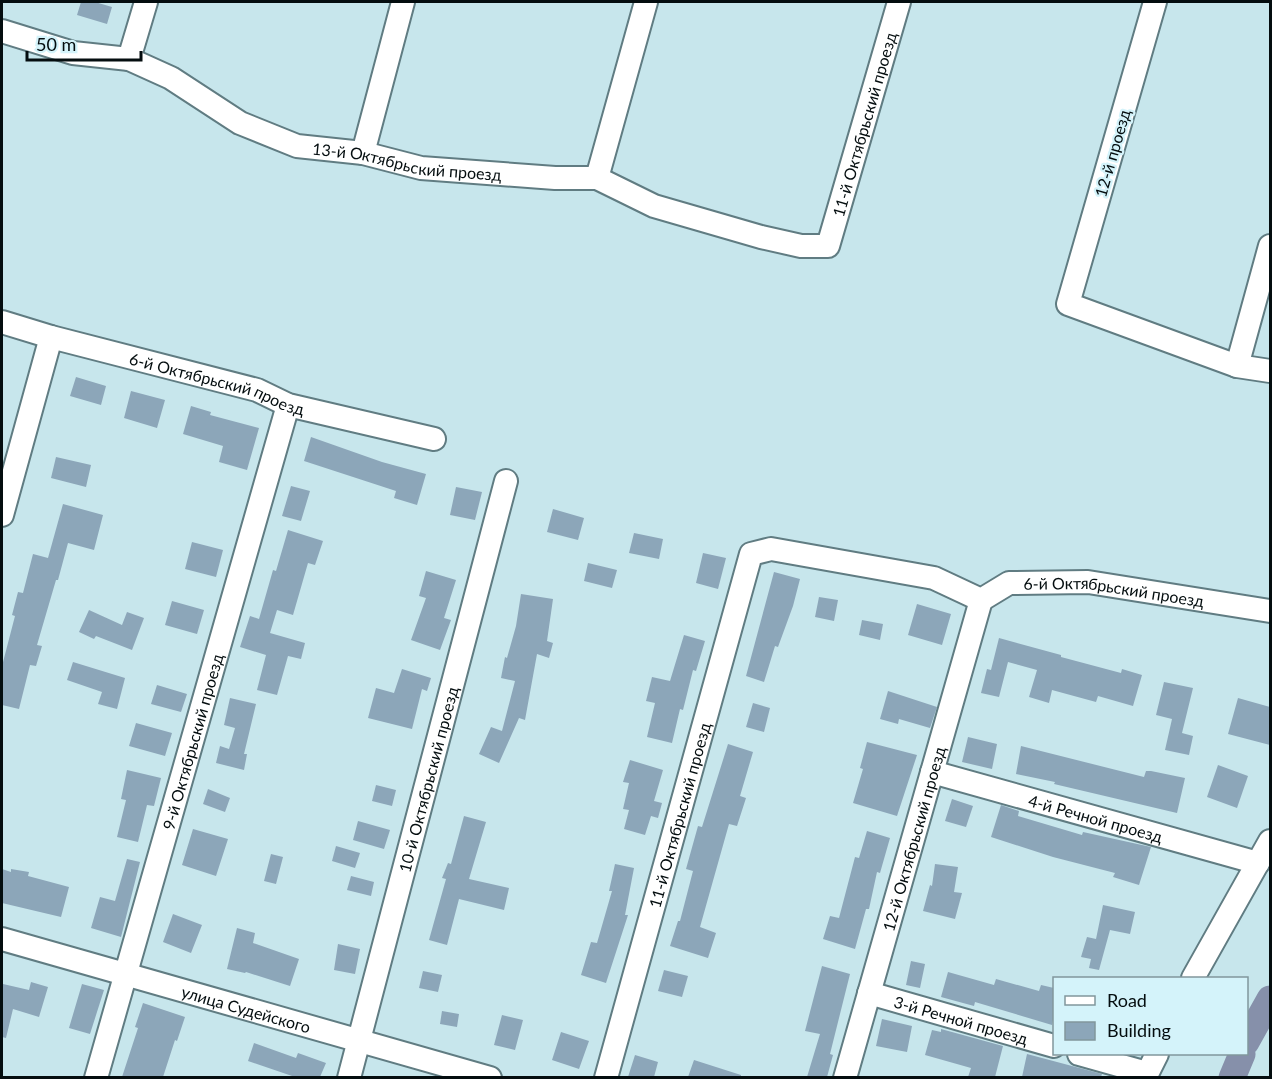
<svg xmlns="http://www.w3.org/2000/svg" width="1272" height="1079" viewBox="0 0 1272 1079" font-family="Lato,sans-serif">
<style>
.lines{fill:none;stroke-linecap:round;stroke-linejoin:round}
.river{stroke:#8690aa;stroke-width:27}
.building{fill:#8ca6b9}
.minor-casing{stroke:#607c82;stroke-width:26}
.minor{stroke:#fff;stroke-width:22}
.labels{text-anchor:middle;dominant-baseline:central;stroke-width:4.5;stroke-linejoin:round;paint-order:stroke}
.street-label{font-size:16px;fill:#040d0f;stroke:#d4f3fa}
</style>
<rect width="100%" height="100%" fill="#c7e6ec"/>
<g class="lines">
<path class="river" d="M 1246,1042 L 1270,999
M 1232,1078 L 1242,1054"/>
</g>
<path class="building" d="M 81,2 L 95,2 L 112,7 L 107,24 L 77,15 Z
M 76,377 L 106,386 L 101,405 L 70,396 Z
M 131,391 L 165,400 L 157,428 L 124,418 Z
M 191,406 L 211,412 L 210,415 L 259,428 L 247,470 L 219,462 L 223,446 L 183,434 Z
M 311,437 L 382,462 L 426,474 L 417,505 L 394,498 L 396,491 L 304,461 Z
M 56,457 L 91,465 L 86,487 L 51,478 Z
M 291,486 L 310,491 L 301,521 L 282,516 Z
M 456,487 L 482,492 L 475,520 L 450,515 Z
M 63,504 L 103,515 L 94,550 L 68,543 L 58,580 L 56,580 L 37,645 L 42,646 L 36,666 L 30,665 L 19,709 L 2,705 L 2,666 L 15,616 L 12,615 L 18,592 L 23,593 L 33,554 L 48,558 Z
M 553,509 L 584,518 L 578,540 L 547,532 Z
M 288,530 L 323,541 L 315,565 L 308,563 L 293,615 L 277,610 L 270,633 L 305,643 L 301,659 L 288,656 L 277,695 L 257,690 L 266,655 L 240,647 L 250,616 L 259,619 L 273,570 L 276,571 Z
M 634,533 L 663,539 L 659,559 L 629,553 Z
M 192,542 L 223,550 L 216,577 L 185,569 Z
M 703,553 L 726,558 L 718,589 L 696,583 Z
M 588,563 L 617,570 L 612,588 L 584,581 Z
M 426,571 L 456,580 L 444,618 L 451,620 L 440,650 L 411,640 L 426,598 L 419,596 Z
M 774,572 L 800,579 L 793,606 L 778,647 L 775,646 L 764,682 L 746,676 Z
M 521,594 L 553,599 L 547,641 L 553,643 L 549,658 L 537,654 L 525,720 L 519,718 L 499,763 L 479,754 L 491,727 L 502,731 L 515,681 L 501,678 L 505,657 L 507,658 L 516,626 Z
M 819,597 L 838,600 L 834,621 L 815,617 Z
M 172,601 L 204,610 L 197,634 L 165,625 Z
M 917,604 L 951,614 L 942,645 L 908,635 Z
M 89,610 L 122,625 L 127,612 L 144,618 L 132,650 L 96,636 L 94,639 L 79,632 Z
M 862,620 L 883,624 L 880,640 L 859,635 Z
M 684,635 L 705,641 L 696,671 L 693,670 L 683,710 L 680,709 L 672,743 L 647,737 L 655,703 L 646,701 L 652,677 L 670,681 Z
M 999,638 L 1061,655 L 1061,657 L 1121,673 L 1122,669 L 1142,675 L 1133,706 L 1098,696 L 1096,702 L 1052,690 L 1049,703 L 1029,697 L 1037,670 L 1008,662 L 999,697 L 981,693 L 987,669 L 991,670 Z
M 73,662 L 125,678 L 117,709 L 98,704 L 102,692 L 67,680 Z
M 402,669 L 431,678 L 427,691 L 422,689 L 412,729 L 368,718 L 376,688 L 394,693 Z
M 1164,682 L 1193,688 L 1182,733 L 1193,736 L 1189,755 L 1165,750 L 1172,719 L 1156,715 Z
M 157,685 L 187,694 L 181,712 L 151,704 Z
M 888,691 L 937,707 L 930,728 L 899,719 L 898,724 L 880,719 Z
M 230,698 L 256,704 L 244,754 L 247,754 L 244,770 L 216,763 L 220,746 L 229,749 L 235,728 L 224,725 Z
M 1238,698 L 1270,707 L 1270,745 L 1228,734 Z
M 753,703 L 770,708 L 764,732 L 746,727 Z
M 136,723 L 172,733 L 165,756 L 129,746 Z
M 968,737 L 997,744 L 992,769 L 962,762 Z
M 867,742 L 917,755 L 897,816 L 853,803 L 863,769 L 860,768 Z
M 728,744 L 753,752 L 740,796 L 746,798 L 737,826 L 729,824 L 700,927 L 716,933 L 708,958 L 670,946 L 678,921 L 680,921 L 693,871 L 686,869 L 698,826 L 702,827 Z
M 1021,746 L 1144,777 L 1146,771 L 1151,771 L 1185,778 L 1177,813 L 1054,784 L 1055,782 L 1016,774 Z
M 630,760 L 663,770 L 654,801 L 662,803 L 658,818 L 651,816 L 645,835 L 624,829 L 629,810 L 623,809 L 629,783 L 623,782 Z
M 1218,765 L 1248,776 L 1237,808 L 1207,797 Z
M 127,770 L 161,778 L 154,806 L 147,805 L 138,842 L 117,837 L 126,800 L 121,799 Z
M 376,785 L 396,790 L 392,806 L 372,801 Z
M 208,789 L 230,798 L 225,812 L 203,804 Z
M 952,799 L 973,806 L 966,827 L 945,821 Z
M 1001,805 L 1019,811 L 1018,816 L 1082,835 L 1083,832 L 1151,847 L 1139,885 L 1113,877 L 1115,873 L 1053,857 L 991,837 Z
M 464,816 L 486,822 L 469,879 L 509,888 L 504,910 L 459,899 L 447,945 L 429,940 L 446,879 L 442,878 L 448,863 L 451,864 Z
M 358,821 L 390,830 L 384,849 L 353,840 Z
M 193,829 L 228,839 L 216,876 L 182,865 Z
M 867,831 L 890,838 L 880,873 L 877,872 L 869,909 L 866,909 L 855,949 L 823,939 L 830,916 L 839,918 L 855,857 L 859,858 Z
M 336,846 L 360,853 L 355,868 L 332,861 Z
M 271,854 L 283,857 L 276,884 L 264,881 Z
M 127,859 L 140,862 L 121,937 L 91,928 L 100,897 L 115,901 Z
M 615,864 L 634,868 L 625,915 L 628,915 L 606,983 L 581,975 L 591,942 L 597,943 L 612,891 L 609,891 Z
M 935,864 L 958,867 L 954,892 L 962,893 L 955,919 L 923,911 L 930,885 L 932,886 Z
M 2,869 L 11,872 L 11,869 L 29,872 L 28,876 L 69,887 L 61,917 L 2,903 Z
M 351,876 L 374,882 L 371,896 L 347,890 Z
M 1103,905 L 1135,912 L 1130,934 L 1110,930 L 1099,970 L 1089,968 L 1091,959 L 1081,957 L 1087,937 L 1096,939 Z
M 173,914 L 202,925 L 191,953 L 163,942 Z
M 237,928 L 255,933 L 253,943 L 299,959 L 290,986 L 246,972 L 245,973 L 227,969 Z
M 338,944 L 360,949 L 355,974 L 334,970 Z
M 911,961 L 925,964 L 920,988 L 906,985 Z
M 822,966 L 850,974 L 830,1054 L 833,1055 L 827,1077 L 807,1077 L 820,1034 L 805,1031 Z
M 664,970 L 688,976 L 682,997 L 658,991 Z
M 423,971 L 442,975 L 438,992 L 419,988 Z
M 948,972 L 994,985 L 996,979 L 1039,991 L 1041,985 L 1054,988 L 1054,1014 L 1052,1025 L 975,1002 L 974,1006 L 941,997 Z
M 31,982 L 48,987 L 39,1017 L 13,1009 L 6,1038 L 2,1037 L 2,991 L 3,984 L 29,990 Z
M 82,984 L 104,990 L 90,1034 L 69,1028 Z
M 143,1003 L 185,1017 L 177,1041 L 175,1040 L 163,1077 L 122,1077 L 138,1028 L 135,1027 Z
M 442,1011 L 459,1014 L 457,1027 L 440,1024 Z
M 502,1015 L 523,1020 L 515,1050 L 494,1045 Z
M 882,1019 L 912,1026 L 907,1052 L 876,1046 Z
M 941,1029 L 1003,1046 L 995,1077 L 968,1077 L 971,1068 L 925,1055 L 932,1030 L 941,1032 Z
M 561,1032 L 589,1041 L 579,1069 L 552,1060 Z
M 254,1043 L 296,1058 L 298,1053 L 326,1063 L 320,1077 L 295,1077 L 248,1061 Z
M 1027,1054 L 1102,1074 L 1101,1077 L 1022,1077 Z
M 635,1055 L 658,1062 L 654,1077 L 628,1077 Z
M 694,1060 L 741,1075 L 741,1077 L 688,1077 Z"/>
<g class="lines">
<g class="minor-casing">
<g id="minor">
<path d="M 1155,2 L 1068,304 L 1237,366 L 1270,371"/>
<path id="s1" d="M 2,31 L 73,53 L 129,59 L 171,78 L 240,123 L 297,146 L 363,153 L 421,168 L 555,178 L 597,178 L 654,206 L 761,237 L 801,246 L 828,246 L 899,2"/>
<path d="M 129,59 L 146,2"/>
<path d="M 363,153 L 403,2"/>
<path d="M 597,178 L 646,2"/>
<path id="s2" d="M 2,322 L 51,337 L 257,390 L 288,405 L 434,439"/>
<path d="M 1237,366 L 1270,246"/>
<path d="M 2,515 L 51,337"/>
<path id="s3" d="M 932,772 L 1258,863"/>
<path id="s4" d="M 2,939 L 490,1078"/>
<path d="M 1193,978 L 1270,841"/>
<path id="s5" d="M 869,993 L 1054,1046"/>
<path d="M 1079,1054 L 1147,1073"/>
<path id="s6" d="M 96,1078 L 288,405"/>
<path id="s7" d="M 349,1078 L 506,481"/>
<path id="s8" d="M 606,1078 L 751,554 L 771,549 L 934,578 L 981,600 L 1009,583 L 1088,582 L 1270,611"/>
<path id="s9" d="M 845,1078 L 981,600"/>
<path d="M 1145,1078 L 1157,1054"/>
</g>
</g>
<use href="#minor" class="minor"/>
</g>
<g class="labels">
<g class="street-label">
<text stroke="none"><textPath href="#s1" startOffset="993">11-й Октябрьский проезд</textPath></text>
<text transform="translate(1112 153) rotate(-74)">12-й проезд</text>
<text stroke="none"><textPath href="#s1" startOffset="432">13-й Октябрьский проезд</textPath></text>
<text stroke="none"><textPath href="#s2" startOffset="224">6-й Октябрьский проезд</textPath></text>
<text stroke="none"><textPath href="#s8" startOffset="920">6-й Октябрьский проезд</textPath></text>
<text stroke="none"><textPath href="#s6" startOffset="350">9-й Октябрьский проезд</textPath></text>
<text stroke="none"><textPath href="#s7" startOffset="309">10-й Октябрьский проезд</textPath></text>
<text stroke="none"><textPath href="#s8" startOffset="273">11-й Октябрьский проезд</textPath></text>
<text stroke="none"><textPath href="#s3" startOffset="170">4-й Речной проезд</textPath></text>
<text stroke="none"><textPath href="#s9" startOffset="249">12-й Октябрьский проезд</textPath></text>
<text stroke="none"><textPath href="#s4" startOffset="254">улица Судейского</textPath></text>
<text stroke="none"><textPath href="#s5" startOffset="96">3-й Речной проезд</textPath></text>
</g>
</g>
<rect width="1272" height="1079" fill="none" stroke="#040d0f" stroke-width="6"/>
<rect x="1053" y="977" width="195" height="78" fill="#d4f3fa" stroke="#81979c" stroke-width="1.5"/>
<rect x="1065" y="996" width="30" height="9" fill="#ffffff" stroke="#81979c" stroke-width="1.5"/>
<text x="1107" y="1007" font-size="18" fill="#040d0f">Road</text>
<rect x="1065" y="1022" width="30" height="18" fill="#8ca6b9" stroke="#81979c" stroke-width="1.5"/>
<text x="1107" y="1037" font-size="18" fill="#040d0f">Building</text>
<path d="M27 51v9h114v-9" fill="none" stroke="#040d0f" stroke-width="3"/>
<text x="36" y="51" font-size="18" fill="#040d0f" stroke="#d4f3fa" stroke-width="4.5" paint-order="stroke">50 m</text>
</svg>
